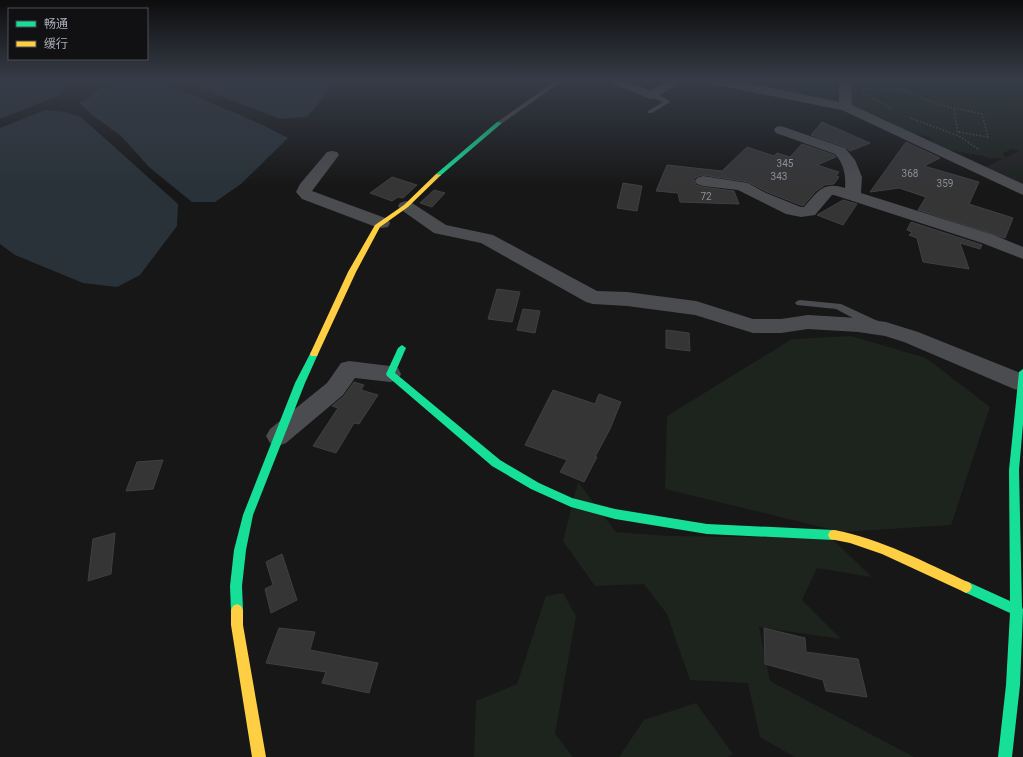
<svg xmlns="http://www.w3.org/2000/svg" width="1023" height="757" viewBox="0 0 1023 757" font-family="Roboto,'Noto Sans SC',sans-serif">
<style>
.built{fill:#212123}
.green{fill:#1d241e}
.water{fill:#2a3239}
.building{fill:#353536;stroke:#3f4043}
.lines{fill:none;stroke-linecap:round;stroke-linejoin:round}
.path{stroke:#4d4e52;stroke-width:1.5;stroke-dasharray:1.5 2;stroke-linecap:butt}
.lane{fill:#4b4c50;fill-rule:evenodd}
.street{fill:#4b4c50;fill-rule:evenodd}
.fast{fill:#16e098;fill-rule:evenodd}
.slow{fill:#ffcf43;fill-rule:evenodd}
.labels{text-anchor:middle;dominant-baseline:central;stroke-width:3;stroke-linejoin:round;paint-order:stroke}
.far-number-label{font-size:10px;fill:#8b8f98}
</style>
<rect width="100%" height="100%" fill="#171717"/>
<path class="built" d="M 1023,149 L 1023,187 L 983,168 Z"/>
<path class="green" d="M 121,80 L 97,87 L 79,86 L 89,81 Z
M 818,80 L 1009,80 L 1023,85 L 1023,152 L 1012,149 L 1003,153 L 1007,160 L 994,158 L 991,159 L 984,156 L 938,148 L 929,137 L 904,131 L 882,117 L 863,117 L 859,108 L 849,105 L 825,108 L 802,100 L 756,92 L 764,81 L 793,85 L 816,82 Z
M 1023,162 L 1023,180 L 1004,171 Z
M 851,336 L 926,358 L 990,407 L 951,525 L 842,532 L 665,489 L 667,416 L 792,339 Z
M 578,482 L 616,532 L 668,536 L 831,538 L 872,577 L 817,568 L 802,600 L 841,639 L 759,627 L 770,681 L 914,757 L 795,757 L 760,737 L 748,683 L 690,680 L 667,614 L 644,584 L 595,586 L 563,541 Z
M 563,593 L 576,616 L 555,734 L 573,757 L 474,757 L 476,701 L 517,684 L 546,596 Z
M 696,703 L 733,754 L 728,757 L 619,757 L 644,720 Z"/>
<path class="water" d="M 0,80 L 63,80 L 67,82 L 63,94 L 0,119 Z
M 125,80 L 157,80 L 263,125 L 288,138 L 241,184 L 215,202 L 192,202 L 149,167 L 121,136 L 95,117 L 79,103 L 90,97 L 99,89 Z
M 179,80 L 338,80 L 307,117 L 280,119 Z
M 45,110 L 65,112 L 81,117 L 178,204 L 177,226 L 140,275 L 117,287 L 83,283 L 15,255 L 0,244 L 0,128 Z"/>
<path class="building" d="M 822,122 L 836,128 L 870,143 L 850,151 L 845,147 L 811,135 Z
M 906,142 L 940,158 L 924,166 L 979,182 L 969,204 L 1013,218 L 1005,238 L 918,210 L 926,197 L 899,188 L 870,192 Z
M 802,144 L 834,155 L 836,157 L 817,165 L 839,172 L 836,176 L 839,177 L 834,184 L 825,185 L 816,191 L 803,206 L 767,192 L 748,182 L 703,175 L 696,177 L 694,180 L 696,185 L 703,187 L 734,191 L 739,204 L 680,202 L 678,193 L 656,191 L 667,165 L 722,171 L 747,147 L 774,156 L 777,153 L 790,157 Z
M 392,177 L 417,185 L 403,198 L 398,197 L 392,201 L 370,193 Z
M 623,183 L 642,186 L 637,211 L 617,208 Z
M 434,190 L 445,193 L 432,207 L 420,203 Z
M 843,200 L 857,204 L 843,225 L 817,215 Z
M 911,222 L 982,245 L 980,249 L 960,243 L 969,269 L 923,262 L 917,238 L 909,235 L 912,232 L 907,230 Z
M 497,289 L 520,292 L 512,322 L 488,319 Z
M 523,309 L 540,311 L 535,333 L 517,330 Z
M 666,330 L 689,333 L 690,351 L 666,348 Z
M 354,382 L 364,385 L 361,390 L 378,395 L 359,424 L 354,423 L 336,453 L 313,446 L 338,408 L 332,406 L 344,396 Z
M 553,390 L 595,404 L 599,394 L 621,402 L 610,429 L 595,457 L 597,457 L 584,482 L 560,472 L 567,460 L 525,445 Z
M 163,460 L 153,489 L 126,491 L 137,462 Z
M 115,533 L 111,574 L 88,581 L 93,539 Z
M 282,554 L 297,600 L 271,613 L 265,589 L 273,585 L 266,562 Z
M 279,628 L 315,632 L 310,650 L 378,663 L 369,693 L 322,683 L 326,672 L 266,663 Z
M 764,628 L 805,638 L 806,652 L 858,659 L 867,697 L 826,691 L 823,680 L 765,664 Z"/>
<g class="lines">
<path class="path" d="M 815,82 L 822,86
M 863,90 L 868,88 L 901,90 L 892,80
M 901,90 L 940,105 L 982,114 L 988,137 L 958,132
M 862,94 L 887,105 L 891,110
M 954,110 L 958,133
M 910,118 L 959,136 L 978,149"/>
<path class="lane" d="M 557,80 L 564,80 L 501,124 L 497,124 L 497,122 Z
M 651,93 L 665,98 L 670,102 L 652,113 L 648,113 L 648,111 L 663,102 L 649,96 L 649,94 Z
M 800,300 L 841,304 L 882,323 L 883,326 L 882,329 L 874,329 L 836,309 L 797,305 L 795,303 L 797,301 Z"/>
<path class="street" d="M 608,80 L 625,80 L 650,90 L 668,80 L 683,80 L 656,98 L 651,99 L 610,83 Z
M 705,80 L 734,80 L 839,102 L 839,80 L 851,80 L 852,105 L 1023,184 L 1023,195 L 842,110 L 711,84 L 707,83 Z
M 781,126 L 845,148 L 855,160 L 862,177 L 861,193 L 994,235 L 1023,247 L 1023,259 L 982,243 L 834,195 L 832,195 L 815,215 L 801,217 L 786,214 L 738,190 L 703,186 L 697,184 L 695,181 L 697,178 L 703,176 L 748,183 L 766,193 L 801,207 L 804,207 C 818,191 823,181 845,188 C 846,175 844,164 835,154 L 776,133 L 774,130 L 776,127 Z
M 332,151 L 337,152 L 339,155 L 312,191 L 388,219 L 390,223 L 388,227 L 382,228 L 376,227 L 302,199 L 296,192 L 300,184 L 327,152 Z
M 406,201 L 412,203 L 446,225 L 493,235 L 597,291 L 627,292 L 696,301 L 753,319 L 781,319 L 808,315 L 858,318 L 886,322 L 918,332 L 1023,374 L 1023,391 L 1014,389 L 904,342 L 885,336 L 858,332 L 808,329 L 781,333 L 753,333 L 695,315 L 627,306 L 593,304 L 586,302 L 481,243 L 434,233 L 400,209 L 398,206 L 400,203 Z
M 349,361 L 390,366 L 398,368 L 401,374 L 398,380 L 390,382 L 355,378 L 343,395 L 286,443 L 278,446 L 270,443 L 266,436 L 270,429 L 327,383 L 341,363 Z"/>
<path class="fast" d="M 497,122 L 502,123 L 440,176 L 436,176 L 436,174 Z
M 402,345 L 406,348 L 395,373 L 500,460 L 539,483 L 572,498 L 615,509 L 707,524 L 834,530 L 838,531 L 840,535 L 838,539 L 834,540 L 707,534 L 615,519 L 571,507 L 531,489 L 492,466 L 387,376 L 386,374 L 398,348 Z
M 314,351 L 318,354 L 305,383 L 253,515 L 246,550 L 242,586 L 243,610 L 241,614 L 237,616 L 233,614 L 231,610 L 230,586 L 234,550 L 243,515 L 295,383 L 311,352 Z
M 1023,369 L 1023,424 L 1019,470 L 1022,607 L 1023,610 L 1020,685 L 1012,757 L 998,757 L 1006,685 L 1010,613 L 962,591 L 960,587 L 962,583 L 966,581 L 1010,601 L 1009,470 L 1019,372 Z"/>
<path class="slow" d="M 436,174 L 441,175 L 408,207 L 380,227 L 356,272 L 318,354 L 317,356 L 311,356 L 310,354 L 348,272 L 375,225 L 404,205 Z
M 834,530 C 882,539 926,563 970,583 L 972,587 L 970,591 L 966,593 L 962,591 L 882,554 L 850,543 L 830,539 L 828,535 L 830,531 Z
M 237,604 L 241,606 L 243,610 L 243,625 L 266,757 L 252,757 L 231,625 L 231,610 L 233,606 Z"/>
</g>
<linearGradient id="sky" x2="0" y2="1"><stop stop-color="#0d0d0d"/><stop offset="0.43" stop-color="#363c47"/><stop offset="1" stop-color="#363c47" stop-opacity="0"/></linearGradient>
<rect width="1023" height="186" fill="url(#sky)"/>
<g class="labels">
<g class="far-number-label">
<text x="785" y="163">345</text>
<text x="910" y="173">368</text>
<text x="779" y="176">343</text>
<text x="945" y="183">359</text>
<text x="706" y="196">72</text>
</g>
</g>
<rect x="8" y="8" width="140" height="52" fill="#111113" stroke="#4d4f55"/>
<rect x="16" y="21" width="20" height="6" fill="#16e098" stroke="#4d4f55"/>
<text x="44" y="28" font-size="12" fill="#a8adb8">畅通</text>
<rect x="16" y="41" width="20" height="6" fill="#ffcf43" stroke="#4d4f55"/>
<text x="44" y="48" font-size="12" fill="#a8adb8">缓行</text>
</svg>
